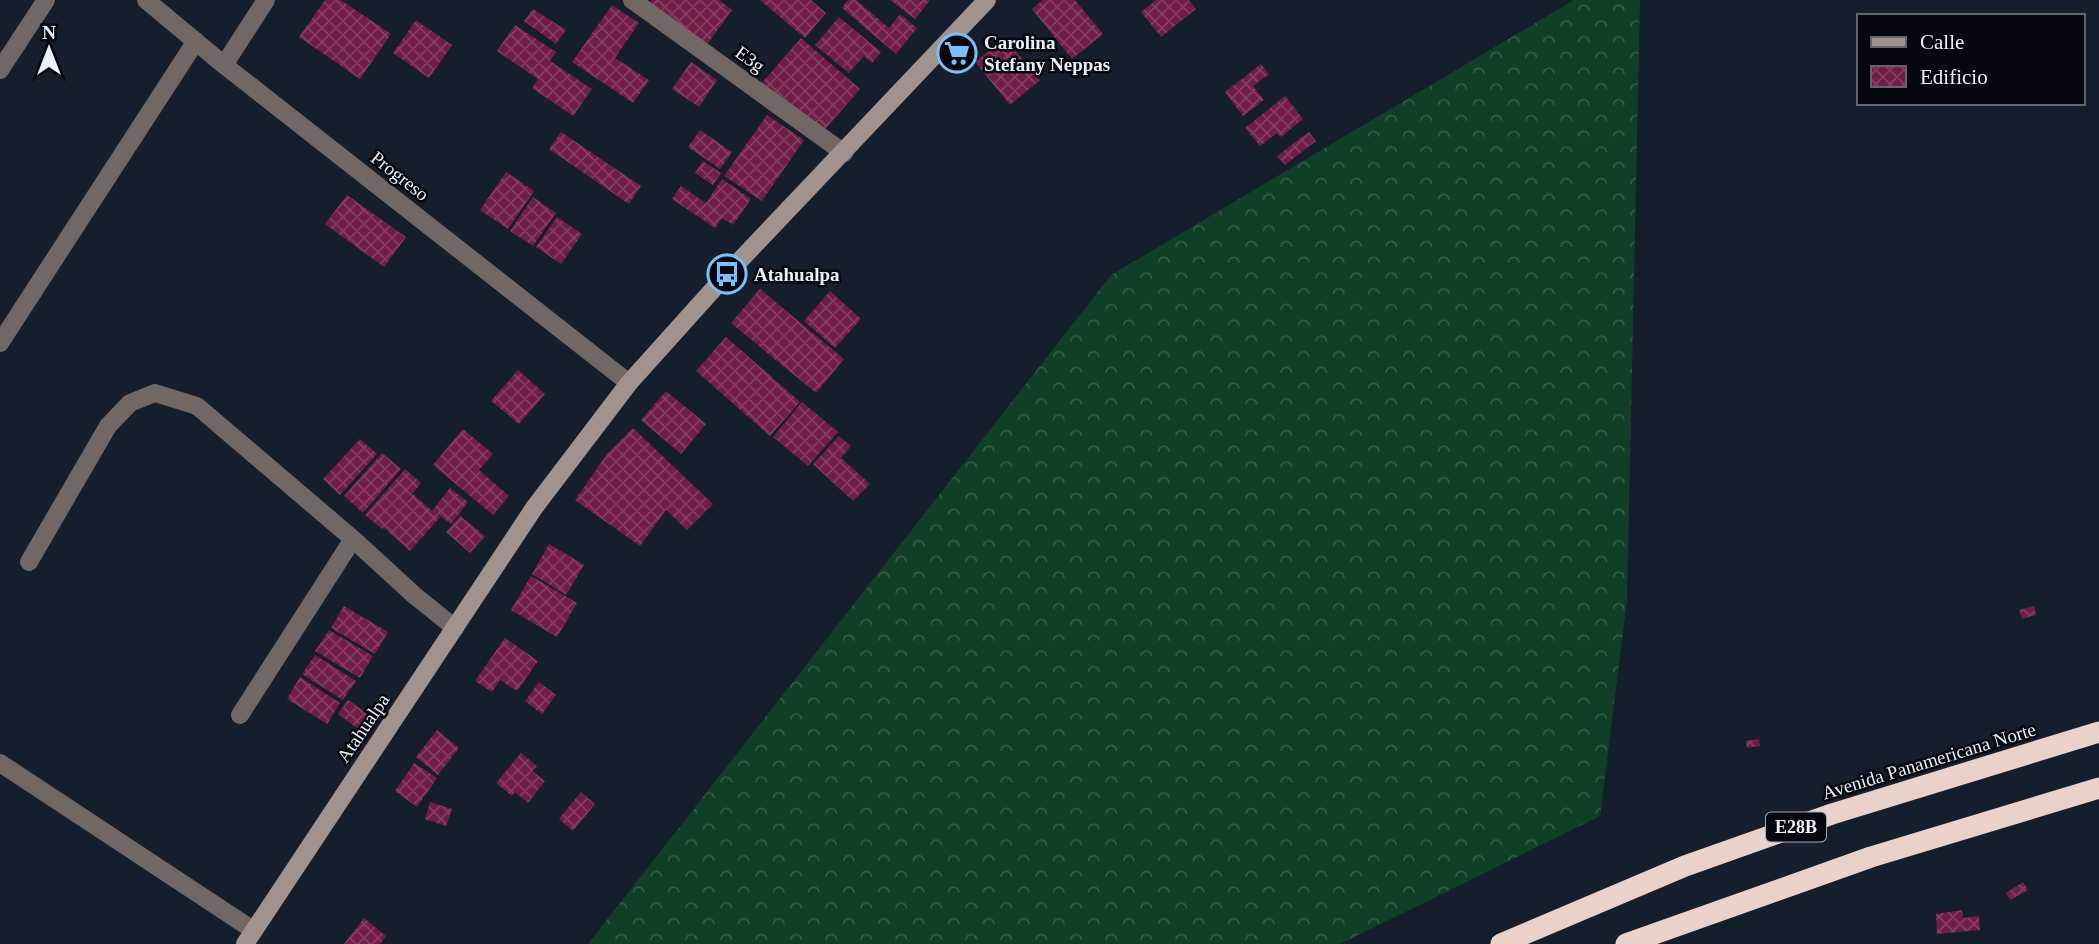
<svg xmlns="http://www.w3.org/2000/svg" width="2099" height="944" viewBox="0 0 2099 944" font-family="'Times New Roman',serif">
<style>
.forest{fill:url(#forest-crowns)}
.building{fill:url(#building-cross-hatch)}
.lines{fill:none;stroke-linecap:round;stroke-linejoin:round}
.lane{stroke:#716865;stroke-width:18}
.street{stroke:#716865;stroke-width:18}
.secondary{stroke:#a2928e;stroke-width:18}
.highway{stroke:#ead1ca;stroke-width:21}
.labels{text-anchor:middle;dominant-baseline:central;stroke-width:5;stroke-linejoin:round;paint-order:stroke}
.shield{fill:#05080e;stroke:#a6acb4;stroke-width:2}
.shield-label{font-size:18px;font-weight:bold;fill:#ebf2fb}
.poi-label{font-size:19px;font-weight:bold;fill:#ebf2fb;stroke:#05080e;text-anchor:start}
.street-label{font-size:19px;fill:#ebf2fb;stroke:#05080e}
</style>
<defs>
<pattern id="forest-crowns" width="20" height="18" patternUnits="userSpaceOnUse" patternTransform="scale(1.75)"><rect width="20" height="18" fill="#103f27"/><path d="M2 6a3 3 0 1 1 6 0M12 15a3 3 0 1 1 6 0" fill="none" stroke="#335b47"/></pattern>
<pattern id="building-cross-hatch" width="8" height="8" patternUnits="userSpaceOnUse" patternTransform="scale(1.75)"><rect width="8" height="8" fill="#721c48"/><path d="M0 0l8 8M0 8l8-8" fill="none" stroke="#863d63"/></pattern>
</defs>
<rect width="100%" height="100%" fill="#151e2c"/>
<path class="forest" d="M 1574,0 L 1640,0 L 1627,600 L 1600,816 L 1340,944 L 588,944 L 1111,275 Z"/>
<path class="building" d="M 325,0 L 341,0 L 391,34 L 360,79 L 299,37 Z
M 652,0 L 719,0 L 732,10 L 703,50 L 648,5 Z
M 760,0 L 811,0 L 826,13 L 805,38 Z
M 848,0 L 856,0 L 889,28 L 900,14 L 917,28 L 896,54 L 842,8 Z
M 890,0 L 930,0 L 915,19 Z
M 1043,0 L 1075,0 L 1103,34 L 1072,59 L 1032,9 Z
M 1156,0 L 1189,0 L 1196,9 L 1161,37 L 1141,12 Z
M 612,5 L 639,23 L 615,58 L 649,80 L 633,103 L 572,62 Z
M 533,9 L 566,30 L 556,44 L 524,21 Z
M 839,17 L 881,52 L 872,63 L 864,56 L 849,73 L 815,45 Z
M 416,20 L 452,45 L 429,78 L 393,53 Z
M 515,25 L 556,52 L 550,61 L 592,89 L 573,116 L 532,88 L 538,79 L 497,51 Z
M 801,38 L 860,89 L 820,135 L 761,84 Z
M 1005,38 L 1040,80 L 1010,105 L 975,62 Z
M 691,62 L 717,80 L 699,107 L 672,89 Z
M 1261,64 L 1269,74 L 1253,86 L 1264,100 L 1243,116 L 1225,92 Z
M 1285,96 L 1303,119 L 1281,137 L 1277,133 L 1260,146 L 1245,128 Z
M 767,115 L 804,140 L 762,201 L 724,176 Z
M 700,130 L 732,152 L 720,169 L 688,147 Z
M 561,132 L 641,186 L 629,204 L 549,149 Z
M 1309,132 L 1316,141 L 1285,165 L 1277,156 Z
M 703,161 L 721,173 L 713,185 L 695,173 Z
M 506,172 L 534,191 L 508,229 L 480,210 Z
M 722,179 L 751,199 L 733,225 L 722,218 L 715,228 L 672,199 L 681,186 L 706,203 Z
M 347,195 L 406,237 L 384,267 L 325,224 Z
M 533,197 L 556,213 L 533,246 L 510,231 Z
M 557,217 L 582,234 L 561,264 L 536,247 Z
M 760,289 L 844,359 L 816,393 L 731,323 Z
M 830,291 L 861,319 L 835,348 L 804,321 Z
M 726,337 L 800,402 L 770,436 L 696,371 Z
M 518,370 L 545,394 L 519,424 L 491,401 Z
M 666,391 L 706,424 L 681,454 L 641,420 Z
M 802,402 L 838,432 L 808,466 L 773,437 Z
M 633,428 L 713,504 L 687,530 L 666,510 L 640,546 L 575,500 L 607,454 Z
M 463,429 L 493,454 L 479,470 L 509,496 L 493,515 L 433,465 Z
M 839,436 L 851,446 L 841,458 L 870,484 L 853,501 L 813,464 Z
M 360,439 L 377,454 L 340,495 L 323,479 Z
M 382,453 L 401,469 L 363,513 L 344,496 Z
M 405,469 L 421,483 L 398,512 L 413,494 L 432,511 L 450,488 L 468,502 L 451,524 L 435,512 L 440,517 L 410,551 L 383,527 L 382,529 L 365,515 Z
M 460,516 L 485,536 L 470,553 L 446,532 Z
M 549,544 L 584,565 L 566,595 L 532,574 Z
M 531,576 L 577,603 L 557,637 L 511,610 Z
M 344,606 L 388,632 L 375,654 L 331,628 Z
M 2034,606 L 2036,615 L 2022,619 L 2019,610 Z
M 329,630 L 373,656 L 360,678 L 315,651 Z
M 505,638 L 538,661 L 517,691 L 500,680 L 492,692 L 475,681 Z
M 315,655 L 356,681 L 343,700 L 302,674 Z
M 300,677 L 340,703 L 327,724 L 287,699 Z
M 539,682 L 556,695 L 542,714 L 525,701 Z
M 348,700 L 368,714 L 358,729 L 338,714 Z
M 437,730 L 459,748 L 438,775 L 416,757 Z
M 1759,739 L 1760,746 L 1747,748 L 1746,741 Z
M 521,753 L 537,766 L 532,771 L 545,781 L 528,803 L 515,792 L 512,796 L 496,783 Z
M 414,763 L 437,778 L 417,807 L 395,791 Z
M 581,792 L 595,804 L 573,831 L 559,819 Z
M 430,802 L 452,809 L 446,826 L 425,819 Z
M 2023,882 L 2028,890 L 2010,900 L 2006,893 Z
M 1962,910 L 1963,918 L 1979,916 L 1980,930 L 1937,934 L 1936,914 Z
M 364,918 L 386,936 L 380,944 L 344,944 Z"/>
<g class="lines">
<path class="lane" d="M 0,70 L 46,0"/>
<path class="street" d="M 146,0 L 224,65 L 629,383
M 632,0 L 844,153
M 224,65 L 266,0
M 0,343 L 196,41
M 29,562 L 108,426 L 130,403 L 155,393 L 197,406 L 353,539 L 414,595 L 455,628
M 240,715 L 353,539
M 0,763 L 253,930"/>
<path class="secondary" d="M 245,944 L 534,508 L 629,383 L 727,274 L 987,0"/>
<path class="highway" d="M 1501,944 L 1685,866 L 1832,814 L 2099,732
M 1626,944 L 1871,857 L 2099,788"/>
</g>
<defs>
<g id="supermarket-ring" transform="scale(2.0125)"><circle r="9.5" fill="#05080e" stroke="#7abff8" stroke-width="1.5"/><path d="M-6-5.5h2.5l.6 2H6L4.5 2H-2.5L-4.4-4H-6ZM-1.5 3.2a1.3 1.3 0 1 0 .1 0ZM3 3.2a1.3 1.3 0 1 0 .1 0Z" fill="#7abff8"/></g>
<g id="bus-ring" transform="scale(2.0125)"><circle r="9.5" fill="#05080e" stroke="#7abff8" stroke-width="1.5"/><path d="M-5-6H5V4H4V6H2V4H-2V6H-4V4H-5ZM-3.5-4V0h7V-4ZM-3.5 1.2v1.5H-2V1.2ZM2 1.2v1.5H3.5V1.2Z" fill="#7abff8"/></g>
</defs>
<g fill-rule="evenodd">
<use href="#supermarket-ring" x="957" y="53"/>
<use href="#bus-ring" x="727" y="274"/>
</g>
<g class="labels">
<rect class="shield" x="1766" y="812.5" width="60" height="29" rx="5"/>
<g class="shield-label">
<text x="1796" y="827">E28B</text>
</g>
<g class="poi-label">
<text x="984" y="42">Carolina<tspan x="984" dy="22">Stefany Neppas</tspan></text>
<text x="754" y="274">Atahualpa</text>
</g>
<g class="street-label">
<text transform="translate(750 59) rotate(36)">E3g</text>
<text transform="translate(400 176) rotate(38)">Progreso</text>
<text transform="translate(363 728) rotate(-56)">Atahualpa</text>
<text transform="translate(1929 761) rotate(-17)">Avenida Panamericana Norte</text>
</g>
</g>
<rect x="1857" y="14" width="228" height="91" fill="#05080e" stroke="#61666d" stroke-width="2"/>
<rect x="1871" y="37" width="35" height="10" fill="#a2928e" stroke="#61666d" stroke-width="2"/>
<text x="1920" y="49" font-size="21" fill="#ebf2fb">Calle</text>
<rect x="1871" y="66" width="35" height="21" fill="url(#building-cross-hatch)" stroke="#61666d" stroke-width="2"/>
<text x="1920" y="84" font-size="21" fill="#ebf2fb">Edificio</text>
<g transform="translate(49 49)" stroke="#05080e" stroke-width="5" paint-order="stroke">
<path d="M0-5L12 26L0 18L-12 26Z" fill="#ebf2fb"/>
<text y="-10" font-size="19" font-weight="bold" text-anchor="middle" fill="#ebf2fb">N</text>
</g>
</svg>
